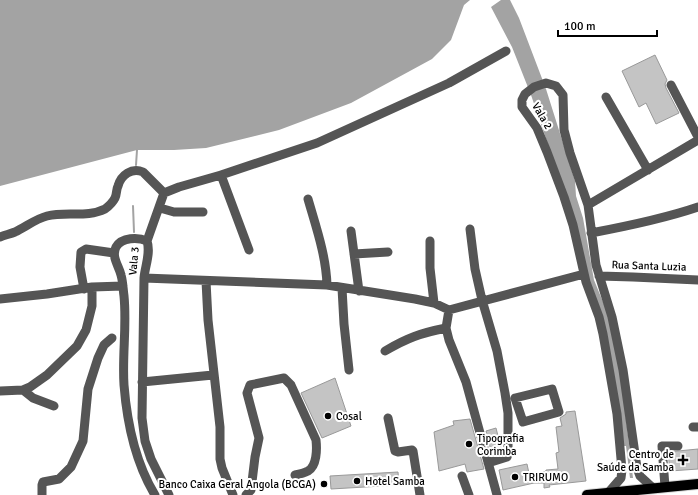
<svg xmlns="http://www.w3.org/2000/svg" width="698" height="495" viewBox="0 0 698 495" font-family="Signika,sans-serif">
<style>
.water{fill:#a3a3a3}
.lines{fill:none;stroke-linecap:round;stroke-linejoin:round}
.stream{stroke:#a3a3a3;stroke-width:2}
.building{fill:#c4c4c4;stroke:#999}
.major-casing{stroke:#dbdbdb;stroke-width:12}
.minor{stroke:#555;stroke-width:9}
.major{stroke:#000;stroke-width:10}
.poi-dot{fill:#000;stroke:#fff;stroke-width:1.5}
.labels{text-anchor:middle;dominant-baseline:central;stroke-width:4;stroke-linejoin:round;paint-order:stroke}
.street-label{font-size:11px;fill:#000;stroke:#fff}
.poi-label{font-size:11px;fill:#000;stroke:#fff;text-anchor:start}
</style>
<rect width="100%" height="100%" fill="#fff"/>
<path class="water" d="M 0,0 L 470,0 L 464,5 L 451,40 L 432,59 L 351,103 L 279,130 L 206,148 L 174,150 L 137,150 L 0,186 Z
M 501,0 L 510,0 L 519,18 L 546,89 L 575,181 L 576,196 L 583,218 L 594,280 L 608,314 L 621,376 L 633,478 L 630,478 L 626,446 L 624,446 L 569,199 L 562,185 L 531,95 L 512,47 L 491,7 Z"/>
<g class="lines">
<path class="stream" d="M 136,165 L 137,150
M 133,206 L 134,232"/>
</g>
<path class="building" d="M 655,55 L 667,80 L 665,84 L 666,88 L 679,113 L 656,124 L 646,103 L 639,107 L 622,71 Z
M 335,378 L 351,426 L 322,438 L 301,393 Z
M 575,411 L 586,481 L 549,485 L 550,487 L 544,488 L 544,483 L 534,483 L 503,490 L 499,470 L 527,464 L 530,478 L 543,477 L 543,472 L 546,471 L 546,470 L 558,469 L 556,453 L 559,452 L 556,427 L 562,426 L 560,418 L 566,414 L 566,412 Z
M 470,419 L 484,469 L 467,472 L 465,464 L 439,471 L 434,432 L 454,425 L 453,421 Z
M 496,428 L 502,452 L 492,455 L 486,431 Z
M 698,449 L 698,469 L 670,471 L 668,452 Z
M 398,472 L 399,485 L 331,489 L 330,476 Z"/>
<g class="lines">
<g class="major-casing">
<path id="major" d="M 587,495 L 698,484"/>
</g>
<path class="minor" d="M 671,85 L 698,137
M 606,97 L 648,170
M 221,175 L 249,250
M 308,199 C 316,227 326,255 327,285
M 588,205 L 698,140
M 160,208 L 174,212 L 203,212
M 470,229 L 475,269 L 482,300 L 497,351 L 505,393 L 508,413 L 508,454 L 507,457 L 488,463
M 351,231 L 359,291
M 591,233 C 628,226 663,219 698,207
M 0,237 C 5,235 10,234 15,232 C 26,227 35,219 47,216 C 66,211 87,218 105,209 C 109,206 113,202 115,198 C 117,194 116,190 118,186 C 121,175 132,167 143,172 L 164,193 L 179,187 L 221,175 L 317,143 L 449,83 L 506,51
M 147,241 L 164,193
M 430,241 L 430,268 L 434,303
M 354,254 L 388,252
M 599,276 L 633,277 L 698,280
M 144,278 L 327,285 L 415,299 L 434,303 L 449,310 L 584,274
M 206,281 L 208,320 L 220,427 L 220,459 L 222,468 L 233,495
M 342,288 L 344,324 L 349,370
M 84,289 L 80,267 L 81,252 L 86,249 L 114,253
M 0,299 L 47,294 L 92,287 L 123,286
M 449,310 L 446,328 L 449,340 L 466,382 L 497,495
M 385,351 C 407,338 421,333 446,328
M 142,382 L 213,375
M 552,389 L 559,412 L 523,422 L 515,398 Z
M 23,390 L 33,398 L 54,406
M 0,391 L 23,390 L 30,387 L 47,375 L 77,346 L 86,330 L 92,306 L 92,287
M 388,418 L 395,451 L 398,452 L 412,450 L 413,451 L 420,495
M 693,427 L 698,427
M 462,476 L 469,495
M 665,487 L 662,446 L 678,446
M 608,493 L 621,478 L 622,470 L 617,414 L 603,334 L 599,317 L 586,282 L 573,225 L 564,197 L 547,152 L 537,128 L 522,107 L 522,100 L 525,94 L 534,87 L 546,83 L 556,86 L 563,95 L 564,130 L 570,153 L 588,205 L 596,265 L 612,317 L 623,370 L 637,468 L 640,476 L 653,488
M 42,495 L 42,485 L 43,482 L 59,479 L 71,467 L 83,441 L 88,389 L 98,358 L 104,345 L 112,338
M 155,495 C 135,462 127,423 124,385 C 122,355 127,326 124,296 C 123,289 123,282 121,275 C 119,266 111,257 116,247 C 122,237 138,237 147,241 C 151,253 145,266 144,278 L 142,418 L 145,441 L 151,459 L 169,495
M 246,495 L 251,490 L 255,457 L 259,438 L 247,393 L 250,385 L 284,378 L 291,385 L 316,440 C 317,449 317,466 308,471 C 304,473 300,474 295,475"/>
<use href="#major" class="major"/>
</g>
<g class="poi-dot">
<circle cx="328" cy="416" r="4"/>
<circle cx="469" cy="444" r="4"/>
<path d="M681 454h4v4h4v4h-4v4h-4v-4h-4v-4h4z"/>
<circle cx="515" cy="477" r="4"/>
<circle cx="357" cy="481" r="4"/>
<circle cx="324" cy="484" r="4"/>
</g>
<g class="labels">
<g class="street-label">
<text transform="translate(542 116) rotate(60)">Vala 2</text>
<text transform="translate(134 261) rotate(-85)">Vala 3</text>
<text transform="translate(649 266) rotate(2)">Rua Santa Luzia</text>
</g>
<g class="poi-label">
<text x="336" y="416">Cosal</text>
<text x="477" y="438">Tipografia<tspan x="477" dy="13">Corimba</tspan></text>
<text x="674" y="454" text-anchor="end">Centro de<tspan x="674" dy="13">Saúde da Samba</tspan></text>
<text x="523" y="477">TRIRUMO</text>
<text x="365" y="481">Hotel Samba</text>
<text x="316" y="484" text-anchor="end">Banco Caixa Geral Angola (BCGA)</text>
</g>
</g>
<path d="M558 30v6h99v-6" fill="none" stroke="#000000" stroke-width="2"/>
<text x="564" y="30" font-size="12" fill="#000000" stroke="#ffffff" stroke-width="3" paint-order="stroke">100 m</text>
</svg>
